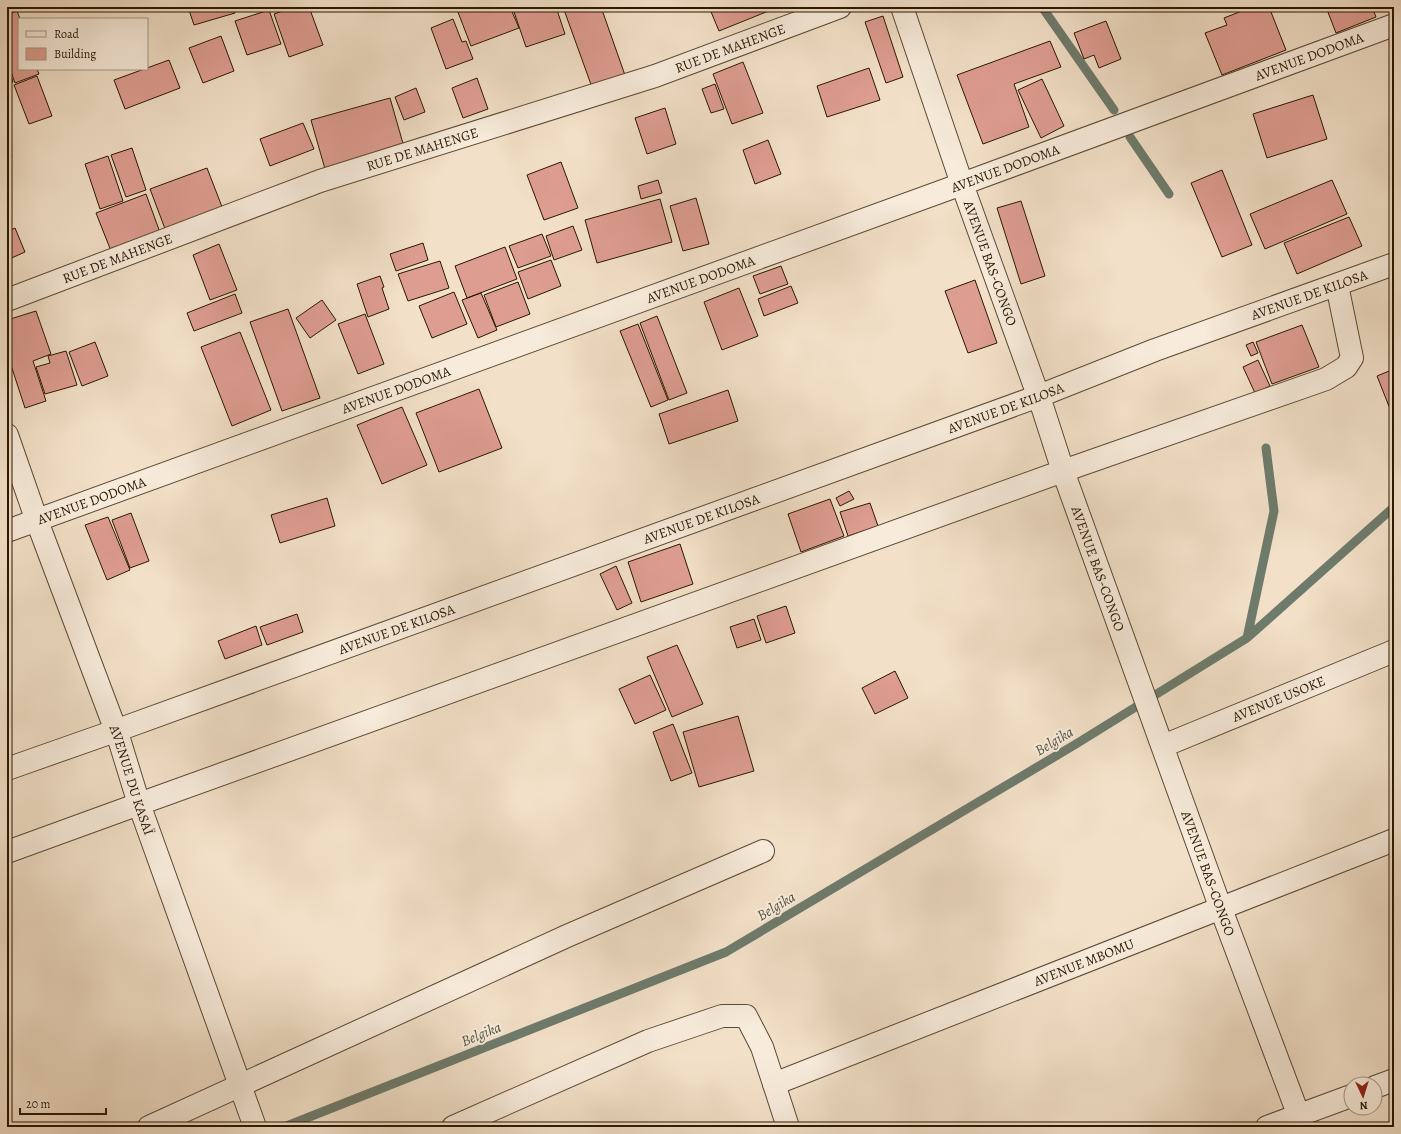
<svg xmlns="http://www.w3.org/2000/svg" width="1401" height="1134" viewBox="0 0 1401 1134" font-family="Alegreya,serif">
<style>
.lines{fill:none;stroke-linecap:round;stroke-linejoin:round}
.stream{stroke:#6e7b6c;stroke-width:9}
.building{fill:#de9d91;stroke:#2a1701}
.minor-casing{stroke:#5c4933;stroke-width:24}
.minor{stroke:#f7ebdb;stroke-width:22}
.labels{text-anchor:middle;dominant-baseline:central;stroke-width:4;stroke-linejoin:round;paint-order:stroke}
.street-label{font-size:14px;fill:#2a1701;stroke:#f7ebdb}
.water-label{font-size:15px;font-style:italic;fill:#52513f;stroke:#f7ebdb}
</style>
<rect width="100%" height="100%" fill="#f2e0c8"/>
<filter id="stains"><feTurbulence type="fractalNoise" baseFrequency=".005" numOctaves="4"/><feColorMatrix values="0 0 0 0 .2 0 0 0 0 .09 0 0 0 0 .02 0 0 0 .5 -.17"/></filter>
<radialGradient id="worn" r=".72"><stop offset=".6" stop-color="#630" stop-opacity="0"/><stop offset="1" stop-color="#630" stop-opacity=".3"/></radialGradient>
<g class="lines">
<path class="stream" d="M 1042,7 L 1114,110
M 1130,137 L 1169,194
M 1247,638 L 1274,511 L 1266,448
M 284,1127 L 726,952 L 1076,744 L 1247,638 L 1394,507"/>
</g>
<path class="building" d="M 188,7 L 233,7 L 235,13 L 194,25 Z
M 295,7 L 309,7 L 323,45 L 289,57 L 274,14 Z
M 456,7 L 510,7 L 519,28 L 471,46 Z
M 519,7 L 545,7 L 545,9 L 556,7 L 565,34 L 526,47 L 513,9 Z
M 563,7 L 601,7 L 626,78 L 593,90 Z
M 709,7 L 770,7 L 771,10 L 719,31 Z
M 1252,7 L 1269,7 L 1286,50 L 1222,75 L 1205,33 L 1227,25 L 1224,18 Z
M 1326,7 L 1372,7 L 1376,17 L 1336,33 Z
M 269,10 L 281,44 L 247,55 L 235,21 Z
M 17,11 L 20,19 L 19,19 L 19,69 L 37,69 L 39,74 L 15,83 L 7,60 L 7,14 Z
M 883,16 L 903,77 L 886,83 L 865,22 Z
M 453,19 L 462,42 L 466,41 L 473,59 L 446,69 L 431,28 Z
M 1106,21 L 1121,59 L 1099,68 L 1094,55 L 1084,59 L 1074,33 Z
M 221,36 L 234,71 L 203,83 L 189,48 Z
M 1050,41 L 1061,67 L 1014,84 L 1029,127 L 983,144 L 957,75 Z
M 169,60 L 180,88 L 125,109 L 114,80 Z
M 743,62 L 763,113 L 732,124 L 713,74 Z
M 7,64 L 13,82 L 7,84 Z
M 869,68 L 880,100 L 827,117 L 817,86 Z
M 37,76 L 52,116 L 29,124 L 14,85 Z
M 477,78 L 488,109 L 463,118 L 452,88 Z
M 1042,79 L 1064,126 L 1041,138 L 1018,90 Z
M 715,84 L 724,109 L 711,113 L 702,89 Z
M 416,88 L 425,112 L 404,120 L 395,97 Z
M 1313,95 L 1327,139 L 1267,158 L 1253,114 Z
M 390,98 L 404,147 L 325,169 L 311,120 Z
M 665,108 L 676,144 L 647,154 L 635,118 Z
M 303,123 L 314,149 L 270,166 L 260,139 Z
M 768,140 L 781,174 L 755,184 L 743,150 Z
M 7,145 L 12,157 L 7,159 Z
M 132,148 L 146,190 L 126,197 L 111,155 Z
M 108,156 L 123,201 L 100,209 L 85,164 Z
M 561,162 L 578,208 L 544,220 L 527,175 Z
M 207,168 L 224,212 L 167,234 L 150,189 Z
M 1222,170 L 1252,245 L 1222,257 L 1191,183 Z
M 658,180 L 662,193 L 641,199 L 638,186 Z
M 1332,180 L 1347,214 L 1265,249 L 1250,214 Z
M 146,194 L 162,238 L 113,256 L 96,213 Z
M 696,198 L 709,244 L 683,251 L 670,206 Z
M 660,199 L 672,242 L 597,263 L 585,220 Z
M 1021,201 L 1045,276 L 1021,284 L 997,208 Z
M 1349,217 L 1362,246 L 1297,274 L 1284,243 Z
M 573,226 L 582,250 L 554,260 L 546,236 Z
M 15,228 L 25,252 L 7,260 L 7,232 Z
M 542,234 L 551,256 L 518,268 L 509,246 Z
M 423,243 L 428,260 L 396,271 L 390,254 Z
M 219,244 L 237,290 L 210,300 L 193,255 Z
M 505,247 L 517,279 L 467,298 L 455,266 Z
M 551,260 L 561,286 L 528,299 L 518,272 Z
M 440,261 L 449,288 L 408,301 L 398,274 Z
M 781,266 L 788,284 L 760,294 L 753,276 Z
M 380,276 L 384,287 L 382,288 L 389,309 L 368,317 L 357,284 Z
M 975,280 L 997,343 L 968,353 L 945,291 Z
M 518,282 L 530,314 L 496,327 L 484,295 Z
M 791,286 L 798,303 L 764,316 L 758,299 Z
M 739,288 L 758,336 L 722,350 L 704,302 Z
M 454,292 L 467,324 L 432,338 L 419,306 Z
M 481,293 L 497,330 L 478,338 L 462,300 Z
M 235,294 L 242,313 L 194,331 L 187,313 Z
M 322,300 L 336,320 L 310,338 L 296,318 Z
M 288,309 L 320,398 L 282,411 L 250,322 Z
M 36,311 L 51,354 L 33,361 L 46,401 L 25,408 L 7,353 L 7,320 Z
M 365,314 L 384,364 L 358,374 L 338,324 Z
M 657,316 L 687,393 L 669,400 L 640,323 Z
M 638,324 L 668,400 L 651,407 L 620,331 Z
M 1302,325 L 1319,367 L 1272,384 L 1256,342 Z
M 240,332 L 271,410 L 232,426 L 201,347 Z
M 95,342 L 108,376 L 82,386 L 69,352 Z
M 1253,342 L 1258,353 L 1251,356 L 1246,345 Z
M 66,351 L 77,385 L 45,394 L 36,367 L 50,363 L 48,356 Z
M 1258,360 L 1270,386 L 1255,393 L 1243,367 Z
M 1394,369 L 1394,419 L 1377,376 Z
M 479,389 L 502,448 L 439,472 L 416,413 Z
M 728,390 L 738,421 L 669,444 L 659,414 Z
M 402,407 L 427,465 L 382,484 L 357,425 Z
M 849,491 L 854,499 L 840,506 L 836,498 Z
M 327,498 L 335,526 L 280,543 L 271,515 Z
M 830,499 L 844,536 L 801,552 L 788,514 Z
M 870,503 L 878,526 L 848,536 L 840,512 Z
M 131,513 L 149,561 L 130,568 L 112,520 Z
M 108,517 L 130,570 L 107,580 L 85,525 Z
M 680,544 L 693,584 L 641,602 L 628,562 Z
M 616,566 L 632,603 L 617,610 L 600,574 Z
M 786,606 L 795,633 L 766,643 L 757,616 Z
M 297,614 L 303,632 L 267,645 L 260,627 Z
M 754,619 L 761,640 L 737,648 L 730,627 Z
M 256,626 L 262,645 L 225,659 L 218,641 Z
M 677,645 L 703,704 L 672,717 L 647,657 Z
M 895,671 L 908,698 L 875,714 L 862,688 Z
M 650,675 L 666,710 L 635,724 L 619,689 Z
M 738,716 L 754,771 L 699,787 L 683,732 Z
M 673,724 L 692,773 L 671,781 L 653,732 Z"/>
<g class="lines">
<g class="minor-casing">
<g id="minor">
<path id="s1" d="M 902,7 L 962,184 L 1043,409 L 1063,471 L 1221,909 L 1303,1127"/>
<path id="s2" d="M 7,300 L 320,181 L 655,76 L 840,7"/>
<path id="s3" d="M 7,435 L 37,521 L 119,739 L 139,804 L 255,1127"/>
<path id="s4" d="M 7,531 L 962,184 L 1394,25"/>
<path id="s5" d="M 1163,746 L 1394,651"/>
<path id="s6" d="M 7,769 L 115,731 L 1039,396 L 1155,350 L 1394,264"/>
<path d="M 7,852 L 139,804 L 1063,471 L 1326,379 L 1346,367 L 1352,358 L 1337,285"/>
<path id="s7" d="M 774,1084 L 1394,840"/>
<path d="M 1375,1087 L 1394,1080"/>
<path d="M 149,1127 L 567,936 L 763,851"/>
<path d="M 453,1127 L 648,1041 L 722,1016 L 746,1016 L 762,1047 L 788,1127"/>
<path d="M 1267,1127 L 1351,1096"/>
</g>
</g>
<use href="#minor" class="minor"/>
</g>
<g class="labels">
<g class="street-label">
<text stroke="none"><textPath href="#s2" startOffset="766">RUE DE MAHENGE</textPath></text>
<text stroke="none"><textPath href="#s4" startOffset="1386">AVENUE DODOMA</textPath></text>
<text stroke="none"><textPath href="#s2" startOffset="442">RUE DE MAHENGE</textPath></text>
<text stroke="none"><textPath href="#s4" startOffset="1062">AVENUE DODOMA</textPath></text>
<text stroke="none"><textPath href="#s2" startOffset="118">RUE DE MAHENGE</textPath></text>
<text stroke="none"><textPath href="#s1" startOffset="271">AVENUE BAS-CONGO</textPath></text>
<text stroke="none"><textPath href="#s4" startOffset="738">AVENUE DODOMA</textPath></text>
<text stroke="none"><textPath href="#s6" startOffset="1386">AVENUE DE KILOSA</textPath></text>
<text stroke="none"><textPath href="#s4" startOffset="414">AVENUE DODOMA</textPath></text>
<text stroke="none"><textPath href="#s6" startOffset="1062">AVENUE DE KILOSA</textPath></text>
<text stroke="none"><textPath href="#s4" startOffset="90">AVENUE DODOMA</textPath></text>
<text stroke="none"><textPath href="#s6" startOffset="738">AVENUE DE KILOSA</textPath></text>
<text stroke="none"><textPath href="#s1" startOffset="595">AVENUE BAS-CONGO</textPath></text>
<text stroke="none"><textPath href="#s6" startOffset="414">AVENUE DE KILOSA</textPath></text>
<text stroke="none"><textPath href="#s5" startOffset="125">AVENUE USOKE</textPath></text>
<text stroke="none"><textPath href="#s3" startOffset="367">AVENUE DU KASAÏ</textPath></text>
<text stroke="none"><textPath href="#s1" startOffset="919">AVENUE BAS-CONGO</textPath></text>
<text stroke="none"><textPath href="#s7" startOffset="333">AVENUE MBOMU</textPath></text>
</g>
<g class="water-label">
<text transform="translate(1054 741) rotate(-31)">Belgika</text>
<text transform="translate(776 906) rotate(-31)">Belgika</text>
<text transform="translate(481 1034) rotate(-22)">Belgika</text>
</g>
</g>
<rect width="1401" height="1134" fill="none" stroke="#f2e0c8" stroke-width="24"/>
<rect x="8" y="8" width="1385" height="1118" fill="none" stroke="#2a1701" stroke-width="2"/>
<rect x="12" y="12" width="1377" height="1110" fill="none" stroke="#2a1701"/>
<rect x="18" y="18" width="130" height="52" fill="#f7ebdb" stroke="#a59684"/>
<rect x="26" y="31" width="20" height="6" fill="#f7ebdb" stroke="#a59684"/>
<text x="54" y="38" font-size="12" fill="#2a1701">Road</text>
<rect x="26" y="48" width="20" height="12" fill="#de9d91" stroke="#a59684"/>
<text x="54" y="58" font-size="12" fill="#2a1701">Building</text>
<g transform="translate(1363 1096) rotate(176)"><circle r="19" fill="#f7ebdb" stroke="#a59684"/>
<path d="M0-3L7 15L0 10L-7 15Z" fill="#8f2418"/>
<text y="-6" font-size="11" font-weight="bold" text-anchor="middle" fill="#2a1701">N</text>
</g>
<path d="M20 1108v6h86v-6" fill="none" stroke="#2a1701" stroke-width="2"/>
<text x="26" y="1108" font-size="12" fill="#2a1701" stroke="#f7ebdb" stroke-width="3" paint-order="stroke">20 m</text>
<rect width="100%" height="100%" filter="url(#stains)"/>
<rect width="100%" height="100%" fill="url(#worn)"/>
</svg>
